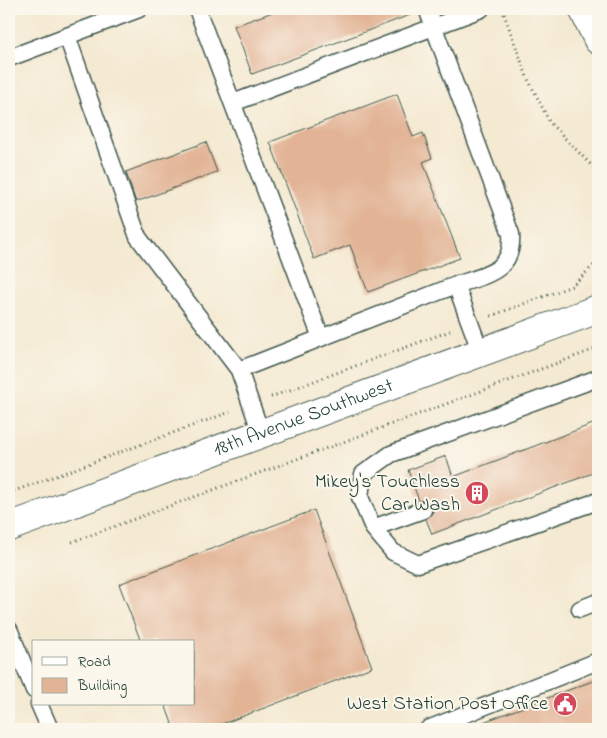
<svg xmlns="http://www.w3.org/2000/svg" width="607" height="738" viewBox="0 0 607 738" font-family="'Indie Flower',sans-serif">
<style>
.building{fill:#e2b495}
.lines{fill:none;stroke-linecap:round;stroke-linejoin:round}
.service-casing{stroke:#3f574c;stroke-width:19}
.minor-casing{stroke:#3f574c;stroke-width:30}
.tertiary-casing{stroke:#3f574c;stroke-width:30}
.path{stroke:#3f574c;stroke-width:3;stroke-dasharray:1 4;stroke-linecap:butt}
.service{stroke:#fff;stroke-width:16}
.minor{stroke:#fff;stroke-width:28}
.tertiary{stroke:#fff;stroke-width:28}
.labels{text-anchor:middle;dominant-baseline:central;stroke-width:4;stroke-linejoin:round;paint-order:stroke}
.street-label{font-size:20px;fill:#1f3d34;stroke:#fbf7ec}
.poi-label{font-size:20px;fill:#1f3d34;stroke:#fbf7ec;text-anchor:end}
</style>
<rect width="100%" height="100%" fill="#fbf7ec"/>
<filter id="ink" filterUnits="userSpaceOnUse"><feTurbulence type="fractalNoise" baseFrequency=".02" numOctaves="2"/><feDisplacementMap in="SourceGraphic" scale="10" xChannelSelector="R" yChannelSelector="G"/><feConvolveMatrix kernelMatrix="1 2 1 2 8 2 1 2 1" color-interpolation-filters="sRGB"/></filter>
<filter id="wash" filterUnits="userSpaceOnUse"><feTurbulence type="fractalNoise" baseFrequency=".0096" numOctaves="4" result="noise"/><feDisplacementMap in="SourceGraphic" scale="20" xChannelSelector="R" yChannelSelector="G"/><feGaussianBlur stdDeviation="1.12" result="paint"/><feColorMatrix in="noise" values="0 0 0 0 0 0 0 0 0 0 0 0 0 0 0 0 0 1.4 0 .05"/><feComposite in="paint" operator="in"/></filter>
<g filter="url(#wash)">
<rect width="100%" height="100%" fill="#f4e9d1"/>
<g id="blocks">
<path class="building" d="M 281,9 L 417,9 L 418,12 L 252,74 L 234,26 Z
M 397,94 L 413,137 L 423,133 L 432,158 L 423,162 L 460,258 L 368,292 L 350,245 L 314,259 L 270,142 Z
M 206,142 L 217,172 L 136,202 L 126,172 Z
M 598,422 L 598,471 L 432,534 L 426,519 L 433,512 L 432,506 L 425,500 L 419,501 L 408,470 L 446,456 L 453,477 Z
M 314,510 L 372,667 L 209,729 L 174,729 L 165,704 L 194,704 L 194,642 L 141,642 L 119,584 Z
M 598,679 L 598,729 L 471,729 L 470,727 Z"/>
</g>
</g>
<g filter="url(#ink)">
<use href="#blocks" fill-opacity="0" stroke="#3f574c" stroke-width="1"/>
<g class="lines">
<g class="service-casing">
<path id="service" d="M 197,9 L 321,338
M 427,9 L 511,234 C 514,272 485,275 456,285 L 481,353
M 67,36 L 139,9
M 9,58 L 67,36 L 138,237 L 239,370 L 261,433
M 233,103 L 481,9
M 239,370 L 456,285
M 423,510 L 373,528 L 360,497 L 363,474 L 391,454 L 598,378
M 373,528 L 393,552 L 418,564 L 598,501
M 580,609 L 598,602
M 9,629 L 34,690
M 39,704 L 50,729
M 428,729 L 598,661"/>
</g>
<g class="minor-casing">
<g id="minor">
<path id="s1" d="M 9,527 L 598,309"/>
</g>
</g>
<g class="tertiary-casing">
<path id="tertiary" d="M 583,9 L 598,40"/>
</g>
<path class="path" d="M 504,14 L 527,77 L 550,123 L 598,172
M 491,316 L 572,286 L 598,261
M 271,397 L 450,331
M 9,493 L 230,412
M 72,542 L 598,348"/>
<use href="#service" class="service"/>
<use href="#minor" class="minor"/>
<use href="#tertiary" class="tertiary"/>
</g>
</g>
<defs>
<g id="building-disc" transform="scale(1.25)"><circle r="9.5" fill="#d1495b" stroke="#fbf7ec"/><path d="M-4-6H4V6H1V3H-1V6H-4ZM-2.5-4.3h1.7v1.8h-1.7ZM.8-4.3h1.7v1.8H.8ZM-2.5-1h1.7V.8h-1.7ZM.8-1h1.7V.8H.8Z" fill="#fff"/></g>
<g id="civic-disc" transform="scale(1.25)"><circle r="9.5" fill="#d1495b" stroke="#fbf7ec"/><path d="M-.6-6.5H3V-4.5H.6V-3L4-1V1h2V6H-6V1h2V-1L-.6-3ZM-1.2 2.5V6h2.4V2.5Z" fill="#fff"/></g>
</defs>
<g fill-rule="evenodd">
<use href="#building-disc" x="477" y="493"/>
<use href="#civic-disc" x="565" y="704"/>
</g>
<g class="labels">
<g class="street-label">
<text stroke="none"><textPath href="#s1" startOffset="314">18th Avenue Southwest</textPath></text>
</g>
<g class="poi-label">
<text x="460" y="482">Mikey's Touchless<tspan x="460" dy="23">Car Wash</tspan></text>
<text x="548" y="704">West Station Post Office</text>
</g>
</g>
<rect width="607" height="738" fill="none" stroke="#fbf7ec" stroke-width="30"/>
<rect x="32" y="640" width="162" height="65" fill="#fbf7ec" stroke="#a3ada2"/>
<rect x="42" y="657" width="25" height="8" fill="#ffffff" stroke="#a3ada2"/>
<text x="78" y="666" font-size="15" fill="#1f3d34">Road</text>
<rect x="42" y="678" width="25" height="15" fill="#e2b495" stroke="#a3ada2"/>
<text x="78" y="690" font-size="15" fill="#1f3d34">Building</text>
</svg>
